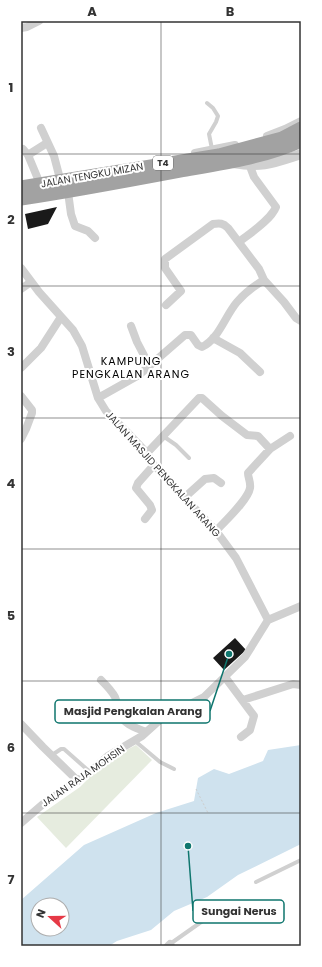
<svg xmlns="http://www.w3.org/2000/svg" width="322" height="967" viewBox="0 0 322 967" font-family="Poppins,sans-serif">
<style>
.green{fill:#e6ecdf}
.water{fill:#cfe2ee;fill-rule:evenodd}
.building{fill:#1a1a1a}
.lines{fill:none;stroke-linecap:round;stroke-linejoin:round}
.path{stroke:#cdcdcd;stroke-width:1;stroke-dasharray:2 2;stroke-linecap:butt}
.service{stroke:#d0d0d0;stroke-width:4}
.minor{stroke:#d0d0d0;stroke-width:8}
.tertiary{stroke:#d0d0d0;stroke-width:10}
.trunk{stroke:#a2a2a2;stroke-width:13}
.grid{fill:none;stroke:#333;stroke-width:1;stroke-opacity:0.55}
.labels{text-anchor:middle;dominant-baseline:central;stroke-width:4;stroke-linejoin:round;paint-order:stroke}
.shield{fill:#fff;stroke:#707070;stroke-width:1}
.shield-label{font-size:9px;font-weight:bold;fill:#333}
.street-label{font-size:10px;fill:#333;stroke:#fff}
.neighbourhood-label{font-size:11px;letter-spacing:1px;fill:#000;stroke:#fff}
.leader{fill:none;stroke:#0f766e;stroke-width:1.5}
.callout-dot{fill:#0f766e;stroke:#fff;stroke-width:1.5}
.callout{fill:#fff;stroke:#0f766e;stroke-width:1.5}
.callout-label{font-size:11px;text-anchor:middle;font-weight:bold;fill:#333}
.neatline{fill:none;stroke:#333;stroke-width:1.5}
.grid-label{font-size:13px;text-anchor:middle;font-weight:bold;fill:#333}
</style>
<rect width="100%" height="100%" fill="#fff"/>
<path class="green" d="M 136,745 L 152,760 L 66,848 L 37,817 L 80,787 L 107,760 Z"/>
<path class="water" d="M 301,745 L 301,844 L 238,875 L 207,897 L 174,911 L 151,930 L 117,941 L 109,946 L 21,946 L 21,900 L 84,845 L 156,813 L 194,801 L 198,778 L 214,769 L 229,774 L 263,761 L 268,750 ZM 38,905 L 62,905 L 62,929 L 38,929 Z"/>
<path class="building" d="M 57,207 L 48,224 L 28,229 L 25,214 Z
M 235,638 L 246,650 L 224,670 L 213,658 Z"/>
<g class="lines">
<path class="path" d="M 196,789 L 208,813"/>
<path class="service" d="M 207,103 L 213,108 L 218,116 L 216,122 L 209,134 L 212,149
M 163,436 L 176,445 L 189,458
M 135,741 L 160,762 L 174,769
M 52,755 L 61,749 L 64,749 L 90,772
M 256,882 L 301,860
M 170,944 L 221,908"/>
<path class="minor" d="M 21,28 L 27,27 L 39,21
M 41,128 L 54,156 L 59,175
M 267,136 L 285,129 L 301,121
M 23,149 L 28,155 L 38,179
M 195,153 L 235,145
M 28,155 L 47,143
M 68,192 L 71,214 L 75,226 L 88,231 L 95,238
M 239,242 C 249,234 271,220 276,207 L 254,177 L 248,161
M 21,268 L 39,292 L 73,330 L 82,346 L 98,398 L 106,411 L 127,432 L 147,453 L 154,465 L 216,531 L 236,558 L 268,620
M 21,289 L 31,282
M 166,305 L 181,291 L 165,268 L 165,259 L 213,224 C 220,223 223,223 228,228 L 259,269 L 264,280
M 131,326 L 137,342 L 149,365
M 213,338 L 240,353 L 260,372
M 21,368 L 41,348 L 61,317
M 21,396 L 32,410 L 32,413 L 26,429 L 21,439
M 98,398 L 139,375 L 185,335 L 191,335 L 198,345 L 202,347 C 219,339 225,316 237,302 C 244,294 254,286 264,280 L 284,302 L 296,318 L 301,321
M 147,453 L 199,398 L 202,398 L 222,416 L 247,435 L 258,436 L 270,449
M 185,497 L 205,479 L 214,478 L 221,483
M 145,519 L 152,510 L 150,505 L 136,488 L 138,483 L 154,465
M 216,531 C 225,521 248,500 250,488 C 251,482 248,478 248,473 L 270,449 L 290,436
M 268,620 L 301,606
M 225,677 L 254,716 L 250,730 L 241,737
M 101,680 C 106,685 112,691 115,697 C 118,703 117,710 120,715 C 125,725 137,728 146,732
M 243,700 L 293,684 L 301,685
M 21,724 L 43,747 L 78,781
M 21,823 L 43,804 L 90,772 L 108,756 L 142,736 L 162,718 L 204,697 L 245,657 L 268,620
M 168,946 L 170,944 L 171,946"/>
<path class="tertiary" d="M 233,163 C 263,168 273,163 301,154"/>
<path class="trunk" d="M 21,187 L 219,155 L 282,138 L 301,128
M 21,199 C 74,191 127,181 180,171 C 220,164 264,158 301,141"/>
</g>
<path class="grid" d="M 161,21 L 161,946M 21,154 L 301,154M 21,286 L 301,286M 21,418 L 301,418M 21,549 L 301,549M 21,681 L 301,681M 21,813 L 301,813"/>
<g class="labels">
<rect class="shield" x="153" y="156" width="20" height="14" rx="3"/>
<g class="shield-label">
<text x="163" y="163">T4</text>
</g>
<g class="street-label">
<text transform="translate(92 175) rotate(-10)">JALAN TENGKU MIZAN</text>
<text transform="translate(163 474) rotate(48)">JALAN MASJID PENGKALAN ARANG</text>
<text transform="translate(83 776) rotate(-35)">JALAN RAJA MOHSIN</text>
</g>
<g class="neighbourhood-label">
<text x="131" y="361">KAMPUNG<tspan x="131" dy="13">PENGKALAN ARANG</tspan></text>
</g>
</g>
<path class="leader" d="M229 654L210 711M188 846L193 911"/>
<g class="callout-dot">
<circle cx="229" cy="654" r="4"/>
<circle cx="188" cy="846" r="4"/>
</g>
<g class="callout">
<rect x="55" y="700" width="155" height="23" rx="4"/>
<rect x="193" y="900" width="91" height="23" rx="4"/>
</g>
<g class="callout-label">
<text x="133" y="715">Masjid Pengkalan Arang</text>
<text x="239" y="915">Sungai Nerus</text>
</g>
<rect width="322" height="967" fill="none" stroke="#ffffff" stroke-width="44"/>
<g transform="translate(50 917) rotate(291)"><circle r="19" fill="#ffffff" stroke="#adadad"/>
<path d="M0-3L7 15L0 10L-7 15Z" fill="#e63946"/>
<text y="-6" font-size="11" font-weight="bold" text-anchor="middle" fill="#333333">N</text>
</g>
<rect x="22" y="22" width="278" height="923" class="neatline"/>
<g class="grid-label">
<text x="92" y="16">A</text>
<text x="230" y="16">B</text>
<text x="11" y="92">1</text>
<text x="11" y="224">2</text>
<text x="11" y="356">3</text>
<text x="11" y="488">4</text>
<text x="11" y="620">5</text>
<text x="11" y="752">6</text>
<text x="11" y="884">7</text>
</g>
</svg>
